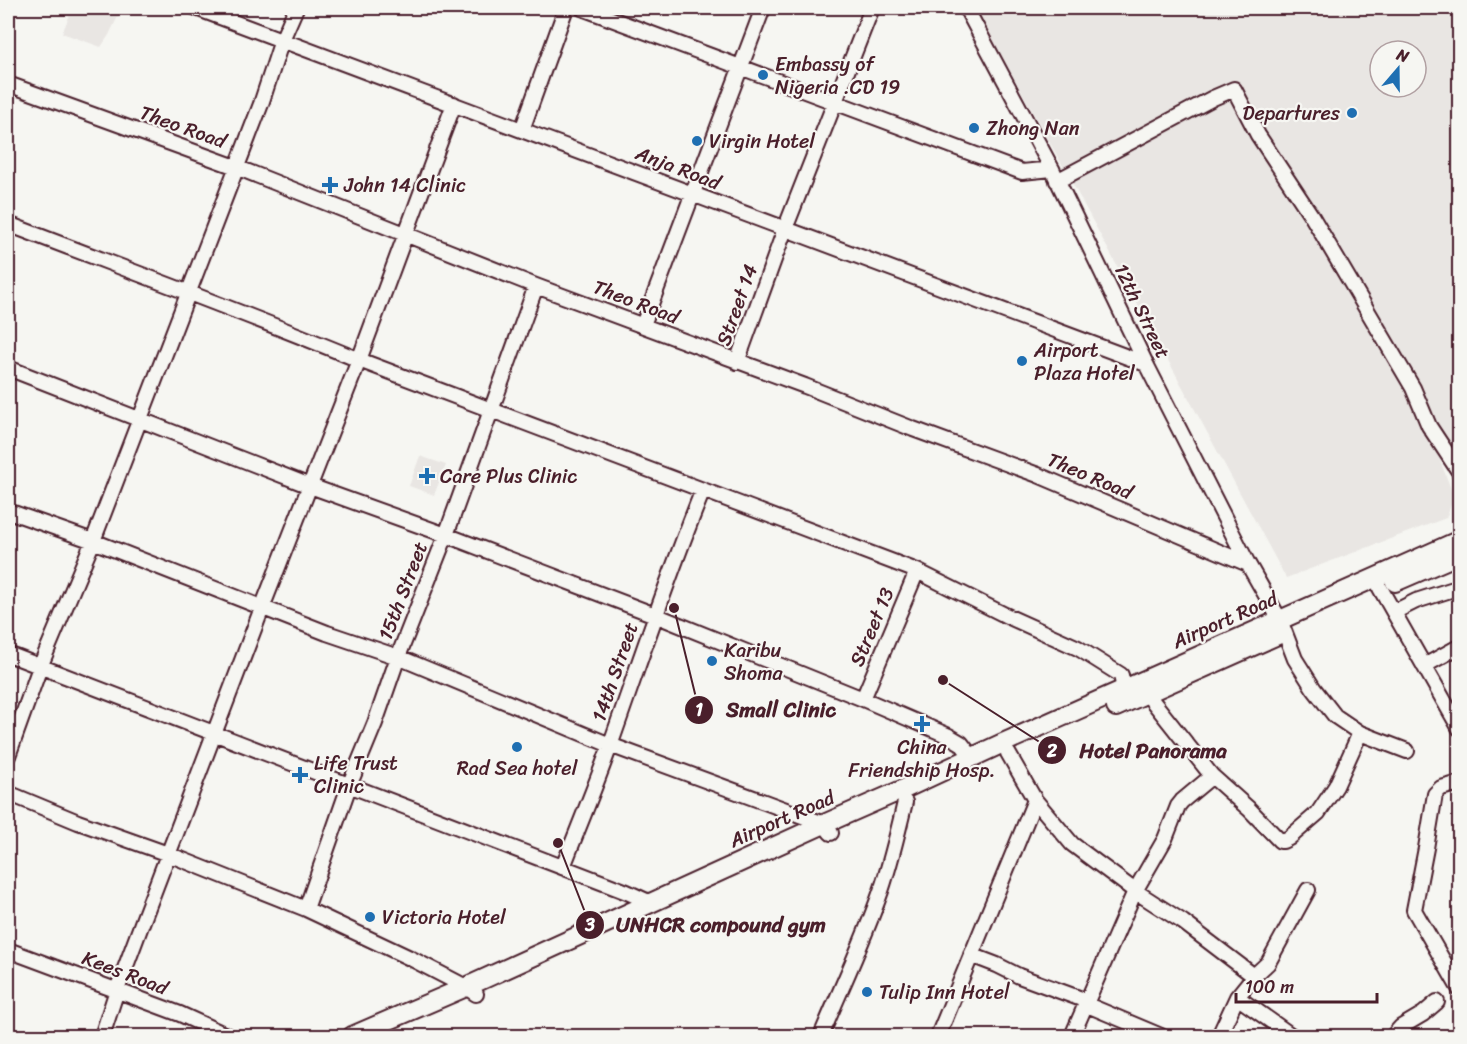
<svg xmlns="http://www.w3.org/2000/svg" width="1467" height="1044" viewBox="0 0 1467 1044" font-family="Sriracha,sans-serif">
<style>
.built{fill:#e9e6e3;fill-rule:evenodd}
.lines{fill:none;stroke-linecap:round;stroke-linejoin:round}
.minor-casing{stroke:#4a1f2b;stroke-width:18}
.major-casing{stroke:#4a1f2b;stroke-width:22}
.minor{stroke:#f6f6f2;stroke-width:14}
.major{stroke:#f6f6f2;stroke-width:18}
.poi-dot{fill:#1f6fb2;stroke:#f6f6f2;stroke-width:2}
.labels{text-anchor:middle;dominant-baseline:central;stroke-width:4.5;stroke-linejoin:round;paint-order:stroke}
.poi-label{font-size:20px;fill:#4a1f2b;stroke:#f6f6f2;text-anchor:start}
.street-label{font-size:20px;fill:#4a1f2b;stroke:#f6f6f2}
.leader{fill:none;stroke:#4a1f2b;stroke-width:2}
.callout-dot{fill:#4a1f2b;stroke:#f6f6f2;stroke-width:2}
.mark-label{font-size:18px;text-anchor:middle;font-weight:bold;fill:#fff}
.callout-label{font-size:21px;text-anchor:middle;font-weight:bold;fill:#4a1f2b;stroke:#f6f6f2;stroke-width:4.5;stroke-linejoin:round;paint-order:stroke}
</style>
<rect width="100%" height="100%" fill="#f6f6f2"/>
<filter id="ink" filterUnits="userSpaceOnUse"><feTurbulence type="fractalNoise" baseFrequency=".0167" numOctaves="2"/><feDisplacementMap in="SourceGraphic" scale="12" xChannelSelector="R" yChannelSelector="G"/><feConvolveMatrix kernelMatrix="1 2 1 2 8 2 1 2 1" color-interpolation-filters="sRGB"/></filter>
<g filter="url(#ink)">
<path class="built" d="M 73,8 L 122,8 L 109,35 L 101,47 L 62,33 Z
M 975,8 L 1459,8 L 1460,436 L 1438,455 L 1454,497 L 1446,518 L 1286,578 L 1070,179 ZM 1380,51 L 1416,51 L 1416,87 L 1380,87 Z
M 420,456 L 446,465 L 434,495 L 409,486 Z"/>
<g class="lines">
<g class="minor-casing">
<path id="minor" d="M 196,8 L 1146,364
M 582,8 L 1022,172 L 1052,169
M 966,8 L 1052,169 L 1146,364 L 1248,564 L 1280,620 L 1295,659 L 1314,689 L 1335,716 L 1360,733 L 1407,751
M 8,84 L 236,167 L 536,286 L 805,386 L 913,429 L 1038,475 L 1248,564
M 522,130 L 566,8
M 1057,181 L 1213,98 L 1234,89 L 1258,135 L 1311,215 L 1413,388 L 1429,426 L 1460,473
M 8,224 C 125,269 243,312 359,360 L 917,571 L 1005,615 L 1078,648 L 1121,675 L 1124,690
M 643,325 L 763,8
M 737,362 L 785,229 L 872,8
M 8,368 L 310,486 L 446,535 L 655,615 L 863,699 L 949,736 L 961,743 L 972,757
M 8,511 L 93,541 L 327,633 L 398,657 L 610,745 L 824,824 L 831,833
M 1380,588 L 1460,729
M 1394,612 L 1416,601 L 1460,587
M 8,654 L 627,892 L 651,903
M 1424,666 L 1460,646
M 1147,694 L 1212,776 L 1249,809 L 1280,841 L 1283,841 L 1289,838 L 1318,813 L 1336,786 L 1360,733
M 863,699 L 917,571
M 1008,753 L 1035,800 L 1072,844 L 1135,891 L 1183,922 L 1254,976
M 8,756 L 40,667 L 93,541 L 261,104 L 282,40 L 296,8
M 1460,783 L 1441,788 L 1435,794 L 1426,848 L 1414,910 L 1460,990
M 8,793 L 78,822 L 168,854 L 306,909 L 412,959 L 466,987 L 476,994
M 563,867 C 579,826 596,785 611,743 C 641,658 669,573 703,490
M 306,909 L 349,786 L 375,723 L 398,657 L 446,535 L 536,286
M 8,950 L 180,1014 L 228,1036
M 971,955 L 997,965 L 1019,976 L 1087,1001
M 1237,997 L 1292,1036
M 1085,1004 L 1161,1036
M 102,1036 L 117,990 L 142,923 L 262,608 L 359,360 L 454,104
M 821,1036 C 841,988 864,940 881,891 C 891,862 898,832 905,802
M 938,1036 L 1035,800
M 1072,1036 L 1135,891 L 1165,839 L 1178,806 L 1182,801 L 1212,776
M 1219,1036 L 1237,997 L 1254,976 L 1268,963 L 1308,890
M 1393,1036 L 1401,1027 L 1423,1014 L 1437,1002"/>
</g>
<g class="major-casing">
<path id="major" d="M 1395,582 L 1460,554
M 1116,707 L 1282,633
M 352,1036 L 466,987 L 824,824 L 904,789 L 1003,743 L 1460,540"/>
</g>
<use href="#minor" class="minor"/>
<use href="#major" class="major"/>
</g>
</g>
<g class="poi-dot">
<circle cx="763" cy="75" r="6"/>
<circle cx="1352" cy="113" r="6"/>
<circle cx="974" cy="128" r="6"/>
<circle cx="697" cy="141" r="6"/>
<path d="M327 176h6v6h6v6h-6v6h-6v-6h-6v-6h6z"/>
<circle cx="1022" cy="361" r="6"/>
<path d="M424 467h6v6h6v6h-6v6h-6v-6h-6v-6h6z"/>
<circle cx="712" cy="661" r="6"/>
<path d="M919 715h6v6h6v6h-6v6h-6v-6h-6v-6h6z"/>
<circle cx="517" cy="747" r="6"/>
<path d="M297 766h6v6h6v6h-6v6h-6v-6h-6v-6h6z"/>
<circle cx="370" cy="917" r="6"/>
<circle cx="867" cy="992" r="6"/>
</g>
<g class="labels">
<g class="poi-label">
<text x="775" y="64">Embassy of<tspan x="775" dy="23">Nigeria .CD 19</tspan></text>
<text x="1340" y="113" text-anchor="end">Departures</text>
<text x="986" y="128">Zhong Nan</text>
<text x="709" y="141">Virgin Hotel</text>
<text x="344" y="185">John 14 Clinic</text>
<text x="1034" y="350">Airport<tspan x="1034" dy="23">Plaza Hotel</tspan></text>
<text x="440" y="476">Care Plus Clinic</text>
<text x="724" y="650">Karibu<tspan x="724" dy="23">Shoma</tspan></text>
<text x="922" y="747" text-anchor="middle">China<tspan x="922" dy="23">Friendship Hosp.</tspan></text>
<text x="314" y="763">Life Trust<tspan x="314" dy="23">Clinic</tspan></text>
<text x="517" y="768" text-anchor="middle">Rad Sea hotel</text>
<text x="382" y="917">Victoria Hotel</text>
<text x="879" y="992">Tulip Inn Hotel</text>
</g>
<g class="street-label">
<text transform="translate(183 127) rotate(20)">Theo Road</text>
<text transform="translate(678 168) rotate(21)">Anja Road</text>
<text transform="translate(636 302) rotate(21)">Theo Road</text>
<text transform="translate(737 305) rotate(-70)">Street 14</text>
<text transform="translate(1142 311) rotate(64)">12th Street</text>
<text transform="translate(1090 476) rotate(23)">Theo Road</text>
<text transform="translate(403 591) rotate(-69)">15th Street</text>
<text transform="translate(1225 620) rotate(-24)">Airport Road</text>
<text transform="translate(872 627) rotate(-67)">Street 13</text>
<text transform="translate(615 672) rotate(-71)">14th Street</text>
<text transform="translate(782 819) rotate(-24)">Airport Road</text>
<text transform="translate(125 973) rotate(21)">Kees Road</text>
</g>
</g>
<path class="leader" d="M674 608L699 710M943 680L1052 750M558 843L590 925"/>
<g class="callout-dot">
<circle cx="674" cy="608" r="6"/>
<circle cx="943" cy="680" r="6"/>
<circle cx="558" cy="843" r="6"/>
<circle cx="699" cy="710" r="15"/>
<circle cx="1052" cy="750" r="15"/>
<circle cx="590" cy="925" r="15"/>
</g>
<g class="mark-label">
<text x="699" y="716">1</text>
<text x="1052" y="757">2</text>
<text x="590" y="931">3</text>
</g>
<g class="callout-label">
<text x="781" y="717">Small Clinic</text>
<text x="1153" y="758">Hotel Panorama</text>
<text x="721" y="932">UNHCR compound gym</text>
</g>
<rect width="1467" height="1044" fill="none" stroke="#f6f6f2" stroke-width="30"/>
<rect x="15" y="15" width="1437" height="1014" fill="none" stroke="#4a1f2b" stroke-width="2" filter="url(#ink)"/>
<g transform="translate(1398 69) rotate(20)"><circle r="28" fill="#f6f6f2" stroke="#b1a0a2" stroke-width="1.5"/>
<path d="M0-4.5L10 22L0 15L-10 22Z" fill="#1f6fb2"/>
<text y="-9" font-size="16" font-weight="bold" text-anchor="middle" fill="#4a1f2b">N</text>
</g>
<path d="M1236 993v9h141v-9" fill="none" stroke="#4a1f2b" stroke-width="3"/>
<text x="1245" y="993" font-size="18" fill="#4a1f2b" stroke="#f6f6f2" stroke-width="4.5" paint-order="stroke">100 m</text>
</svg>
